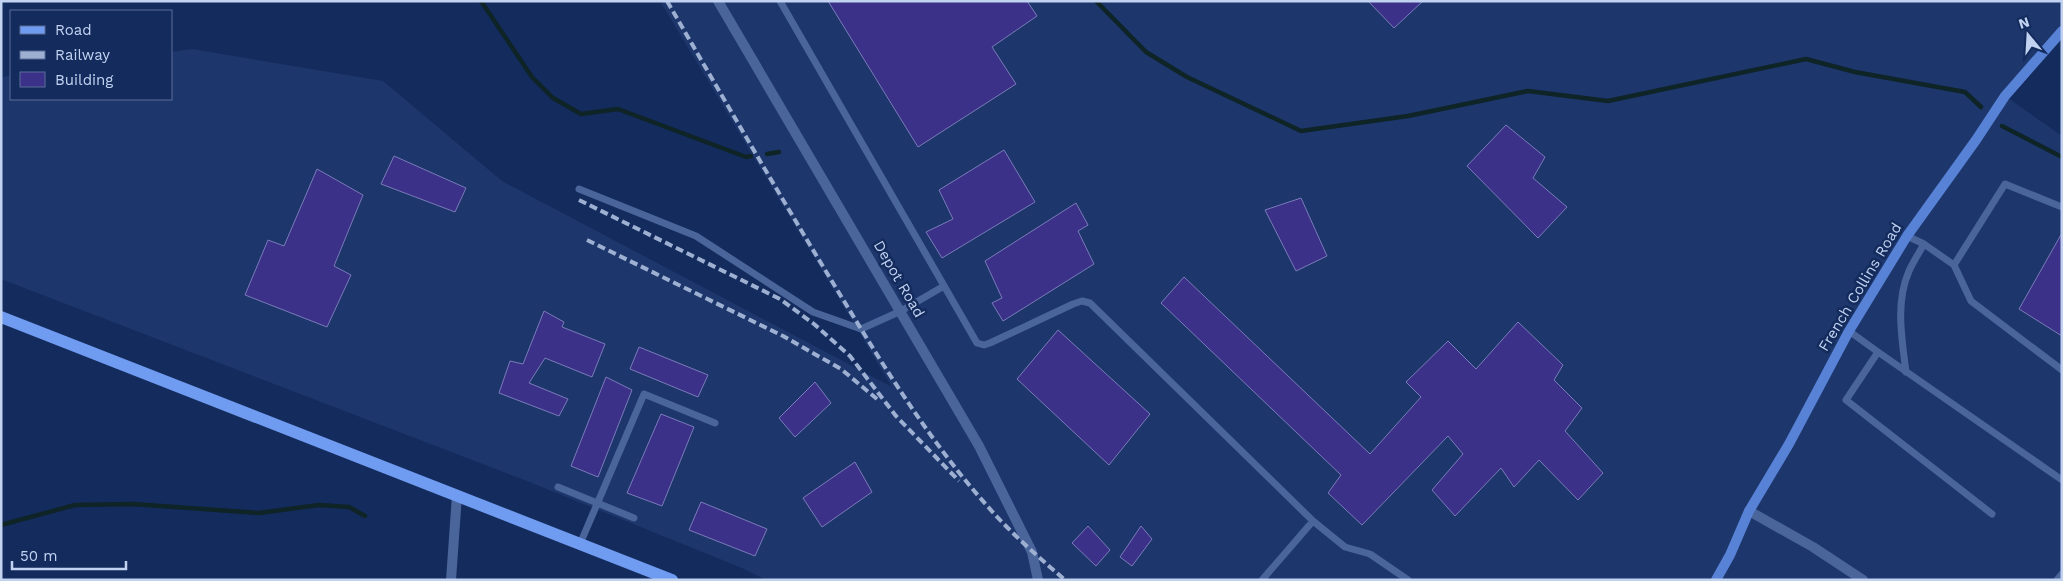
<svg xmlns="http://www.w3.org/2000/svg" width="2063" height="581" viewBox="0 0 2063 581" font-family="'Work Sans',sans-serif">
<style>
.built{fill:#1d376d}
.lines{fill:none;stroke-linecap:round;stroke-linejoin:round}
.stream{stroke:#0e2426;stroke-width:4.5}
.building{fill:#3b3188;stroke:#7a7bb9}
.lane{stroke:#4a659a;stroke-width:7}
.street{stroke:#4a659a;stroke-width:10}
.secondary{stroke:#5882d6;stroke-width:10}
.primary{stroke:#6f9bf0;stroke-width:12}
.rail{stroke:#9eb0d2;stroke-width:4;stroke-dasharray:8 4;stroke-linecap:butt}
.labels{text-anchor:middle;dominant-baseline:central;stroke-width:5;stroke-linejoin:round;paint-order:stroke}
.street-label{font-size:15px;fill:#c2d3f1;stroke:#142b5d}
</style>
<rect width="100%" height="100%" fill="#142b5d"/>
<path class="built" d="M 660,1 L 2062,1 L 2062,31 L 2005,96 L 2062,136 L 2062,580 L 766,580 L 742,568 L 527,481 L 1,279 L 1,77 L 11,76 L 11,99 L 171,99 L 171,52 L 192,49 L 383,81 L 502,181 L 892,387 Z"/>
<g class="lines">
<path class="stream" d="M 481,1 L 532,77 L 553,98 L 581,114 L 618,109 L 746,157 L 751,156
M 1096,1 L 1146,52 L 1187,77 L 1301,131 L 1408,116 L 1528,91 L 1608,101 L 1806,59 L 1855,72 L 1965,92 L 1981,107
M 2002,126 L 2062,157
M 767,154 L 779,152
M 1,525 L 75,505 L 133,504 L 259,513 L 319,505 L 349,507 L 365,516"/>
</g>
<path class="building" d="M 828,1 L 1027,1 L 1037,16 L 992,47 L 1016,84 L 918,147 Z
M 1368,1 L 1423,1 L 1394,28 Z
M 1506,125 L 1545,157 L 1533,178 L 1567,207 L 1538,238 L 1467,166 Z
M 1004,150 L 1035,202 L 942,258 L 926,232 L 953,219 L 939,190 Z
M 394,156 L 466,188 L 455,212 L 381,184 Z
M 317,169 L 363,195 L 334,266 L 351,275 L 327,327 L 245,295 L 268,240 L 284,246 Z
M 1301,198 L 1327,256 L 1296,271 L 1265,210 Z
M 1076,203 L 1088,225 L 1078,231 L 1094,264 L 1003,321 L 992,303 L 1002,298 L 985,261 Z
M 2062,233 L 2062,336 L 2019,309 Z
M 1184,277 L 1370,454 L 1421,397 L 1406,382 L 1448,341 L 1476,369 L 1518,322 L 1563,365 L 1554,380 L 1582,408 L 1565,431 L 1603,473 L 1578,500 L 1539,460 L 1514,487 L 1501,468 L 1455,516 L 1432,490 L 1463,454 L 1448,436 L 1362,525 L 1328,493 L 1341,475 L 1161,303 Z
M 544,311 L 564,322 L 562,327 L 605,344 L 592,377 L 545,358 L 529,383 L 568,399 L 559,416 L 499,393 L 510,361 L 523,364 Z
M 1058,330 L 1150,414 L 1109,465 L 1017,379 Z
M 639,347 L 708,375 L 698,397 L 630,369 Z
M 606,377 L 632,390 L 598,477 L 571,466 Z
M 815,382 L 831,403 L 795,437 L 779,418 Z
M 661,414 L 694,427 L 662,506 L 627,493 Z
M 855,462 L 872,492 L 822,527 L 803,498 Z
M 701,502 L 767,529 L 755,556 L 689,530 Z
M 1088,526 L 1110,550 L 1096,566 L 1072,543 Z
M 1141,526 L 1152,539 L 1132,566 L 1120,557 Z"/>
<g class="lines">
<path class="lane" d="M 780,1 L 977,343 L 984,345 L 990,343 L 1073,304 L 1082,301 L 1090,303 L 1313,521
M 579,189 L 696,236 L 813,312 L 861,329 L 901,311 L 944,286
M 1924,244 L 1954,265 L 1971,301 L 2062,370
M 1954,265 L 2005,184 L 2062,207
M 1849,331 L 1878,352 L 1846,400 L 1992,514
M 1878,352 L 2062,480
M 1906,372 C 1902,339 1895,303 1909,271 C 1913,262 1919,253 1924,244 L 1907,236
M 558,487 L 634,518
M 580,544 L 644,394 L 715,423
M 1262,580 L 1313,521 L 1345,547 L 1370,554 L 1408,580
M 2057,580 L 2062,574"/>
<path class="street" d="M 718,1 L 979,446 L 1032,552 L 1038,580
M 1749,511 L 1813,547 L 1863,580
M 451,580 L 457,495"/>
<path class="secondary" d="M 1716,580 L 1730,555 L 1749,511 L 1789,444 L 1849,331 L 1907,236 L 1976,140 L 2005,96 L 2062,31"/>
<path class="primary" d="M 1,317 L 672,580"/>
<path class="rail" d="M 667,1 C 721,94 774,186 830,278 C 881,362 933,449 1001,521 C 1021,542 1043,561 1065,580
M 579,200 L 780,299 L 814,324 L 850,356 L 896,416 L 959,481
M 587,240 L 783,336 L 841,369 L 877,399"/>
</g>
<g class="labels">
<g class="street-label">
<text transform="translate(899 279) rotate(60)">Depot Road</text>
<text transform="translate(1860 287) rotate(-59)">French Collins Road</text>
</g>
</g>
<rect width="2063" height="581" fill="none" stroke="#c2d3f1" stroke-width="5"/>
<rect x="10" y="10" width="162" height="90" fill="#142b5d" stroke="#5a6e98"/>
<rect x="20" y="26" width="25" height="8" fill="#6f9bf0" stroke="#5a6e98"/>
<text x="55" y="35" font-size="15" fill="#c2d3f1">Road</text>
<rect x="20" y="51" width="25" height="8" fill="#9eb0d2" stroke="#5a6e98"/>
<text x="55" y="60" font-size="15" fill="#c2d3f1">Railway</text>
<rect x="20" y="72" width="25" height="15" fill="#3b3188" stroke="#5a6e98"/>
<text x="55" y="85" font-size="15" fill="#c2d3f1">Building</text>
<g transform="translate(2028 35) rotate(342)" stroke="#142b5d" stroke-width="4" paint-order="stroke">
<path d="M0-4L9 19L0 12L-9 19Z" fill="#c2d3f1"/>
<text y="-8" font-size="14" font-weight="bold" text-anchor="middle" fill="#c2d3f1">N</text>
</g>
<path d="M12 561v8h114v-8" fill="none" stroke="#c2d3f1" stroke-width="2.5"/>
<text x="20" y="561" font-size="15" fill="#c2d3f1" stroke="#142b5d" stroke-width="4" paint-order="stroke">50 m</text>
</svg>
